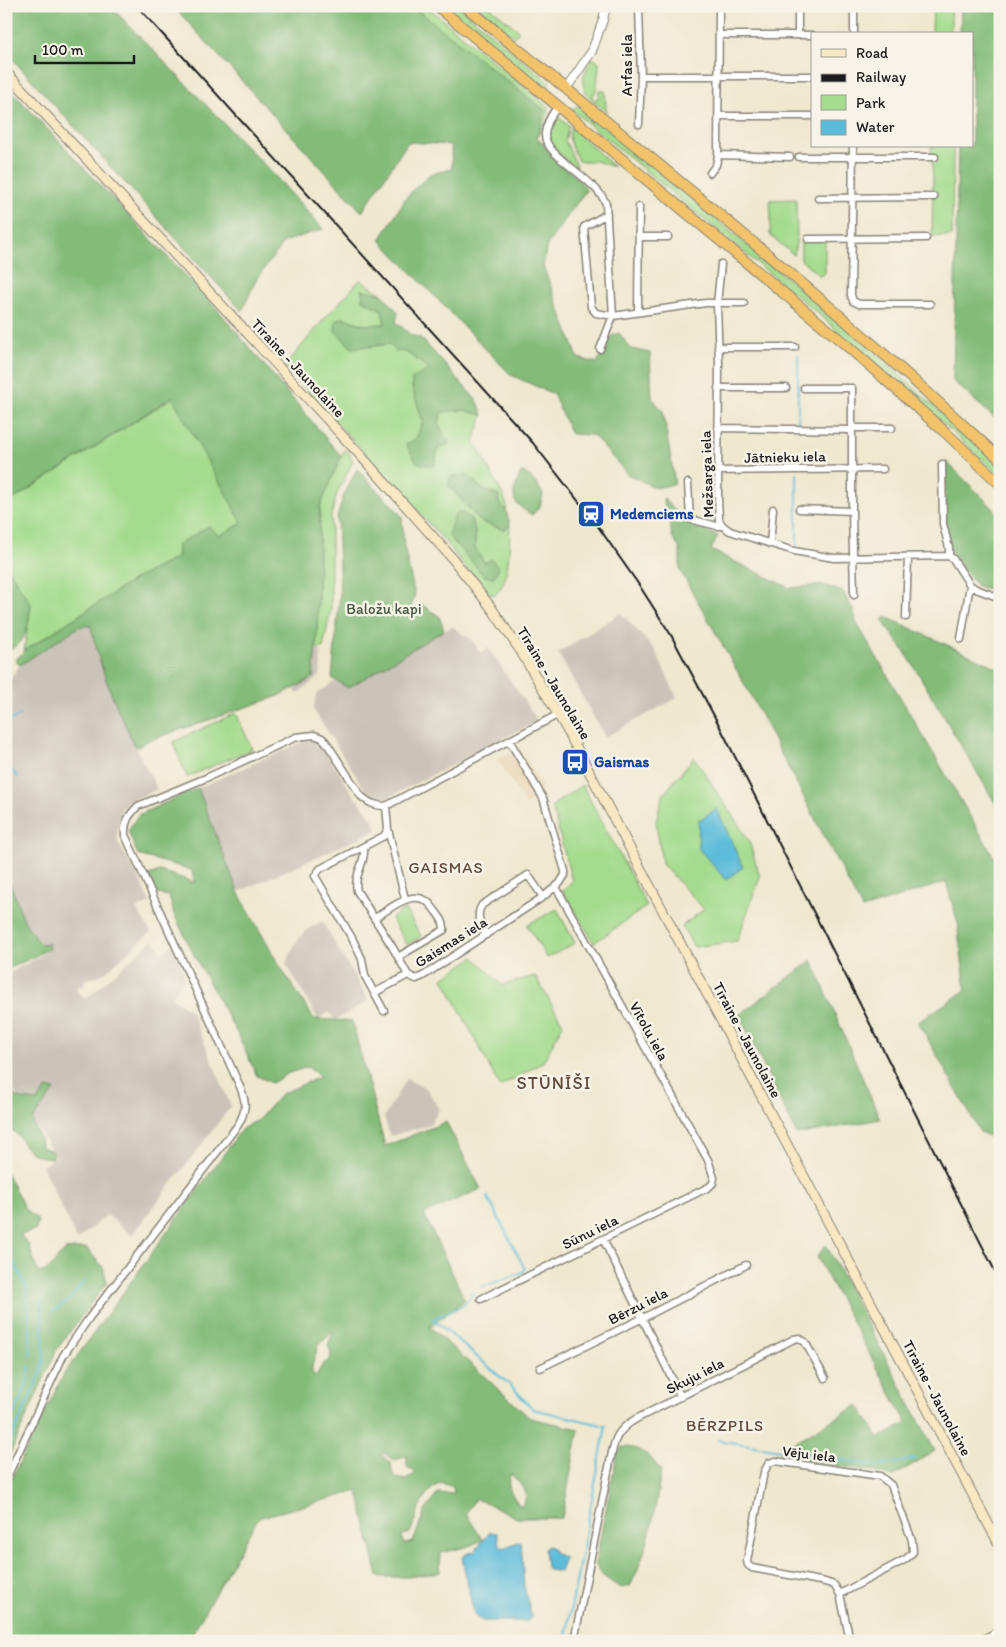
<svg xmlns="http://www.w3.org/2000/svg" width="1006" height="1647" viewBox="0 0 1006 1647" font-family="Itim,sans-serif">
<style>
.built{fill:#ead8ba}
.industrial{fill:#cac3b8}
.green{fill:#a4dc8e;stroke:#607c55;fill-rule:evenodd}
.forest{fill:#83bc79;stroke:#506c4a;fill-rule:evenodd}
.water{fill:#5bbcda;stroke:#3c6c7b}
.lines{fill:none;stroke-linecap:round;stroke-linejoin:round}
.stream{stroke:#5bbcda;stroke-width:2}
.minor-casing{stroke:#868276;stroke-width:9}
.tertiary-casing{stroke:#868276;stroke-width:10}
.secondary-casing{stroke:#868276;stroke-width:11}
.trunk-casing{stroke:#868276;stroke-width:12}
.minor{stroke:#fff;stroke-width:6}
.tertiary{stroke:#fff;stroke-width:8}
.secondary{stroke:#fae7c3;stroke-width:9}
.trunk{stroke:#f2c36a;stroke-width:10}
.rail{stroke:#1c1c1c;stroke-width:2}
.labels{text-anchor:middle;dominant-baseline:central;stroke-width:5;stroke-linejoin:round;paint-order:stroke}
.street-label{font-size:15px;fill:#1c1c1c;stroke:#f7f3e8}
.transit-label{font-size:15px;font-weight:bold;fill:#164399;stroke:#f7f3e8;text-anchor:start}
.park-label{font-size:15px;fill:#45563e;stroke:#f7f3e8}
.neighbourhood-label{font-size:16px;letter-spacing:1px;fill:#62493a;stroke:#f7f3e8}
.quarter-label{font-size:18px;letter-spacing:1px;fill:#62493a;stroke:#f7f3e8}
</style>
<rect width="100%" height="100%" fill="#f7f3e8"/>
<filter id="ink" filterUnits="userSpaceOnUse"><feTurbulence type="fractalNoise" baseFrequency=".02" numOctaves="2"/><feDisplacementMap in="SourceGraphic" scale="10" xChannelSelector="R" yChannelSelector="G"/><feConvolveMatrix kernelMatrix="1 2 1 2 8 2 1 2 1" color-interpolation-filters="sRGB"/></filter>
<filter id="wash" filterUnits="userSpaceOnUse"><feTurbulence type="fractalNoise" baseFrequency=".0096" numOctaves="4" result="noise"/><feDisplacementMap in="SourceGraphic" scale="20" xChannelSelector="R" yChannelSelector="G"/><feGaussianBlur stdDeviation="1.12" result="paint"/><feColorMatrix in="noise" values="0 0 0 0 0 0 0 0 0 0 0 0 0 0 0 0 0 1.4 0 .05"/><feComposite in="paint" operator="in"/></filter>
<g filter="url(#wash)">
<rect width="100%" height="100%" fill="#efe8cf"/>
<path class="built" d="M 519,748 L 542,787 L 535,801 L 525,804 L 497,759 Z"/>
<path class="industrial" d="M 621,613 L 655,650 L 677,698 L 605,737 L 558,653 Z
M 80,626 L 91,626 L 94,643 L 118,711 L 129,733 L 133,744 L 138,747 L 137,750 L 157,789 L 126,803 L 120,813 L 117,831 L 118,843 L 138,876 L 150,903 L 136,909 L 151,932 L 104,973 L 96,977 L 85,979 L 83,988 L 79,985 L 76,990 L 86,999 L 153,940 L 162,953 L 172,945 L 182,966 L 184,978 L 171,997 L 191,1011 L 231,1106 L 132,1235 L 107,1215 L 77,1240 L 42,1166 L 56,1157 L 6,1079 L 6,975 L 50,950 L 48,944 L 41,944 L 25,923 L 6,873 L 6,685 L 20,665 Z
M 453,627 L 473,641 L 480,653 L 488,648 L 538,721 L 387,798 L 378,799 L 369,796 L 313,709 L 317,694 L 337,680 L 348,688 L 444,630 Z
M 311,649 L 321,650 L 320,676 L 297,694 L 291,682 Z
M 309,739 L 318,741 L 356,799 L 358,799 L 374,822 L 377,830 L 238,892 L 198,788 Z
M 322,921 L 369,1001 L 335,1020 L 329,1012 L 318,1019 L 286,964 L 294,946 L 305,931 Z
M 406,1079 L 427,1089 L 439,1109 L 430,1125 L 390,1136 L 384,1117 Z"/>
<path class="green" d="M 412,6 L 426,6 L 547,106 L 548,113 L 537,138 L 544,110 Z
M 445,6 L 458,6 L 549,82 L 550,84 L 545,89 L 543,87 Z
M 478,6 L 489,6 L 519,31 L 514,37 Z
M 933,6 L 951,6 L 951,34 L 932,34 Z
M 592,58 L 599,62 L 597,88 L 592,98 L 594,100 L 598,98 L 599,91 L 605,91 L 606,109 L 608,113 C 583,92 575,89 592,58 Z
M 578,105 L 853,333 L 1000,466 L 1000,476 L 933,414 L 808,305 L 572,110 Z
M 557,116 L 580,135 L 614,167 L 596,161 L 582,162 L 578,161 C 574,150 566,139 571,129 L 568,127 L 566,129 L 568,130 L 565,141 L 577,166 L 576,168 C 562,156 534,135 557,116 Z
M 931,146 L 953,146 L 952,236 L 932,236 L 933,177 Z
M 796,199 L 797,236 L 794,255 L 770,235 L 771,219 L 770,200 Z
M 825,240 L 825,273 L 820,276 L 801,260 L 801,241 Z
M 360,280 L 382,294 L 362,290 L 363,300 L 382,310 L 385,324 L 364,325 L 344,318 L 369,347 L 389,344 L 396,351 L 406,352 L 431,369 L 412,387 L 423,422 L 416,439 L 417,463 L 439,425 L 441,411 L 464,410 L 483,415 L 474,441 L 504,497 L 507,507 L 506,511 L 498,501 L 499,496 L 482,489 L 468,476 L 454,476 L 449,486 L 481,522 L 505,530 L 510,524 C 509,543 511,584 494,595 L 485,592 L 443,539 L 285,366 L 325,318 ZM 459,511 L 471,519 L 475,532 L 475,549 L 485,563 L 484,576 L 468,556 Z
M 173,397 L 243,523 L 219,537 L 209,526 L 178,557 L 135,579 L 24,651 L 31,604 L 6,566 L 6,504 Z
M 345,449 L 349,453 L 353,461 L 337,493 L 331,516 L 331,609 L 323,648 L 316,648 L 320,507 L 341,456 Z
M 236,713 L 252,749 L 187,777 L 173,742 Z
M 694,757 L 749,841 L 760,877 L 737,941 L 694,947 L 682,926 L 704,909 L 662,864 L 656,821 L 663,795 Z
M 582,785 L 647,906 L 594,943 L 563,891 L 572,881 L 552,806 Z
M 405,909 L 421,936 L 407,945 L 391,918 Z
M 557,909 L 575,943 L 547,958 L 527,925 Z
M 474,957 L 502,985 L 535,976 L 563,1024 L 543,1062 L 500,1087 L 443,978 Z"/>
<path class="forest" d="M 6,6 L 110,6 L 280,181 L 323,229 L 284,242 L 256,280 L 242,311 L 6,52 Z
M 173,6 L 412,6 L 544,110 L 537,138 L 587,189 L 547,245 L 543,266 L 578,358 L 597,363 L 609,337 L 619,333 L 631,349 L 650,353 L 652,398 L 663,411 L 675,484 L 656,488 L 627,474 L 593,435 L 571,434 L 553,394 L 511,375 L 380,240 L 407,196 L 430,174 L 452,169 L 451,145 L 408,142 L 362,212 Z
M 961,6 L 1000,6 L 1000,423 L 953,381 L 958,146 L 972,146 L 972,34 L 960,34 Z
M 6,85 L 217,309 L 341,456 L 320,507 L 317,635 L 313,678 L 279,696 L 147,741 L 138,747 L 133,744 C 129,732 124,723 119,712 C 107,685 97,655 91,626 L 80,626 L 20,665 L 15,661 L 24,651 L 135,579 L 178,557 L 177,545 L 209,526 L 219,536 L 242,523 L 172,397 L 6,504 Z
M 362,290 L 382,294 L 398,312 L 396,322 L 411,335 L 421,338 L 478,402 L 483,415 L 464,410 L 441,412 L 439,425 L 449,444 L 438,449 L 434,466 L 417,463 L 406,444 L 416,439 L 423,422 L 412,387 L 412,379 L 430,369 L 406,352 L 396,351 L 389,344 L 352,348 L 335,331 L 336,320 L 344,318 L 364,325 L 385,324 L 382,310 L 363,300 Z
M 946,461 L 1000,515 L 1000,592 L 977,586 L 952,555 L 945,520 Z
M 357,469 L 402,516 L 404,547 L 415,595 L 408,615 L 422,605 L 439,616 L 444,630 L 348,688 L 332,678 L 340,593 L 337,518 L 343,497 Z
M 521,472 L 524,472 L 537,484 L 543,494 L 540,506 L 532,515 C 509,501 511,497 521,472 Z
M 454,476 L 468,476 L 482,489 L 499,496 L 498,501 L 506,511 L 510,524 L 505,530 L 481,522 L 449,486 L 450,477 Z
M 663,498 L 688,524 L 718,536 L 711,550 L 790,588 L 823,585 L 843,592 L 854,611 L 856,622 L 1000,867 L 1000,1142 L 980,1132 L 918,1022 L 966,990 L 958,931 L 959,927 L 946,882 L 862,909 L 749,692 L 680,570 L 680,549 L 673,539 Z
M 459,511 L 471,519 L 475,532 L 475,549 L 485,563 L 491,559 L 499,568 L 494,577 L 484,576 L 448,535 L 455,515 Z
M 6,566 L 31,604 C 28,623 28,642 9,650 L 6,650 Z
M 886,617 L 1000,669 L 1000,811 L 909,658 L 882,620 Z
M 198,788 L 238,892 L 276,960 L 314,1019 L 352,1021 L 385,1146 L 446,1122 L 481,1189 L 424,1214 L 465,1300 L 430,1327 L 530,1418 L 579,1429 L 562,1518 L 517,1518 L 489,1504 L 475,1499 L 466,1514 L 483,1540 L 466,1547 L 441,1553 L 440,1572 L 408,1577 L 378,1577 L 358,1491 L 258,1518 L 188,1641 L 6,1641 L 6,1490 L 64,1374 L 242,1129 L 259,1119 L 281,1094 L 320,1077 L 308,1067 L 289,1073 L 272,1083 L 257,1076 L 237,1033 L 197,961 L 174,914 L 169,896 L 157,894 L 149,875 L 160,871 L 194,882 L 192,870 L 138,855 L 128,831 L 138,815 ZM 333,1333 L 328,1345 L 331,1352 L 330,1360 L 323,1364 L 316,1376 L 312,1373 C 311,1360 317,1357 318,1344 C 325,1342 326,1336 333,1333 ZM 383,1453 L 395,1460 L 407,1456 L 407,1467 L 416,1473 L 406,1480 L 396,1478 L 392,1472 L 391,1463 L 382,1456 ZM 511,1474 L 524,1488 L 526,1498 L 521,1507 C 514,1498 504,1485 511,1474 ZM 442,1483 L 453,1487 L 454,1494 L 438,1493 L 425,1511 L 413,1542 L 404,1544 L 402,1536 L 410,1533 C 418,1515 421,1490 442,1483 Z
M 6,873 L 25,923 L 40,944 L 48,943 L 49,949 L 6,970 Z
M 812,960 L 880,1119 L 797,1135 L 739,1015 Z
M 6,1083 C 16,1100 18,1099 37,1101 L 47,1088 L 55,1090 L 32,1120 L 40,1139 L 41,1147 L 53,1151 L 53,1158 C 45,1157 35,1157 29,1151 C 20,1143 20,1130 6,1129 Z
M 6,1172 L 25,1209 L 38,1220 L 36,1230 L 20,1235 L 29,1245 L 38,1273 L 48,1270 L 65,1250 L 86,1248 L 103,1267 L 107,1282 L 57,1349 L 6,1463 Z
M 826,1245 L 935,1451 L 892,1477 L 873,1471 L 780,1457 L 781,1450 L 858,1405 L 879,1438 L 907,1423 L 817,1257 Z
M 622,1447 C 643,1447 649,1455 661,1471 C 655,1512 649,1550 630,1586 L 620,1588 L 603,1576 L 595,1564 L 617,1454 Z"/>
<path class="water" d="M 717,809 L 743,867 L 726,880 L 698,848 L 699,820 Z
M 490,1532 L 497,1533 L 499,1543 L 503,1548 L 521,1541 L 524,1586 L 531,1614 L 531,1617 L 528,1621 L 483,1621 L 476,1617 L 474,1614 L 462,1558 L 466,1554 L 475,1551 Z
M 548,1546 L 551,1547 L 556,1554 L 565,1558 L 560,1572 L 551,1570 L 546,1567 L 544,1549 Z"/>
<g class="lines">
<path class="stream" d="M 798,426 L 798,355
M 797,473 L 797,547
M 6,723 L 20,715
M 6,764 L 18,777
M 6,1083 L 6,1085
M 6,1246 L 27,1288 L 31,1356
M 482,1287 L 521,1273 L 525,1269 L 487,1196
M 473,1293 L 464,1305 L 433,1319 L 511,1386 L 533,1409 L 606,1426 L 565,1640
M 53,1311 L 70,1300 L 85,1280
M 6,1426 C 17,1408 28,1388 30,1366
M 718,1440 L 879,1466 L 916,1459
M 6,1450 L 42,1370 L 44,1353 L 41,1300"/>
</g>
</g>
<g filter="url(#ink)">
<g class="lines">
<g class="minor-casing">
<path id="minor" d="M 854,34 L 854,6
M 719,35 L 812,35
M 798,35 L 798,6
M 641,76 L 812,76
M 558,106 C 552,114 545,124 545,135 C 545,157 597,179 606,204 L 613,316 L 600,349
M 719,116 L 812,116
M 639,124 L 641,76 L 639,6
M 853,146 L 851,295 L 853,301 L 859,304 L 930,304
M 718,155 L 790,157
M 799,157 L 935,157
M 710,173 L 716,165 L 718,155 L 719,6
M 818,198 L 934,197
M 607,214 L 584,227 L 591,307 L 596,313 L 613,316 L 706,303 L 744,303
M 639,237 L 668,237
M 808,239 L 926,238
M 721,264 L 717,304 L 719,363 L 718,498 L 719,520 L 723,526 L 730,531 L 794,551 L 834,558 L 949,556 L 953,559 L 970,585 L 976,589 L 1000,598
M 638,312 L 639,207
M 718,347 L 795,347
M 718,388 L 786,388
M 804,388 L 852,388 L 852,511 L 854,595
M 718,428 L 852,430
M 852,428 L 892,428
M 942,464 L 943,524 L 949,548 L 949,556
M 718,471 L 883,469
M 688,483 L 690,519 L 717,526 L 723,526
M 799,509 L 852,511
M 770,544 L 773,509
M 906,617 L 908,557
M 961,639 L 970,585
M 386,806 L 388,829 L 405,899
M 364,848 C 366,863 353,875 357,891 L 393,948 L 408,975
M 375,918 C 393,907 417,884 434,909 C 439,916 445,922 444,930 L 398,957
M 486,935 C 481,925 475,915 482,905 L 528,875 L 543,897
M 408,975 L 416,979 L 423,976 L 543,897 L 560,883 L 565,875 L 565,871 L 543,798 L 509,740
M 374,993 L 408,975
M 384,1011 L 365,976 L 362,959 L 352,938 L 315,876 L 320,869 L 384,836 L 388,829
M 603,1239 L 681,1397
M 481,1299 L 709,1187 L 713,1183 L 714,1178 L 708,1160 L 556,887
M 540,1368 L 643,1318 L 746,1265
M 6,1479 L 63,1356 L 89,1318 L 238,1125 C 248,1108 246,1100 238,1082 L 125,835 C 124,822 129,815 138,806 L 206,778 L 296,737 L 314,735 L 322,738 L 326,742 L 361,796 C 369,803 375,806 386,806 L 559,714
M 840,1594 L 906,1559 L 913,1552 L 912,1540 L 891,1485 L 880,1476 L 775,1461 L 769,1463 L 764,1472 L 747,1561 L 748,1565 L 752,1568 L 825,1582 L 834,1585 L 840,1594 L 850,1641
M 574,1641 L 610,1462 C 614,1441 616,1430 636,1419 L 794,1339 L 799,1338 L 805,1342 L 825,1378
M 980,1641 L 1000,1630"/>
</g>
<g class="tertiary-casing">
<path id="tertiary" d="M 566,89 L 592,51 L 603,20 L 606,6"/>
</g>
<g class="secondary-casing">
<path id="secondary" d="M 6,72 L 361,456 L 452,558 L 490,606 L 520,650 L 566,728 L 1000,1546"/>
</g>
<g class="trunk-casing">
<path id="trunk" d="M 437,6 L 845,344 L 945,432 L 1000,484
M 465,6 C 645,154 829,299 1000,459"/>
</g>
<use href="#minor" class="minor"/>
<use href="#tertiary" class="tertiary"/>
<use href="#secondary" class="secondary"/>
<use href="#trunk" class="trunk"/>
<path class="rail" d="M 137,6 L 533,443 L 597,525 L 639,585 L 671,635 L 719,725 L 1000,1281"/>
</g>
</g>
<defs>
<g id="station-square" transform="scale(1.4375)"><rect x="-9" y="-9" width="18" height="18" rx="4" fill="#1a4fb4" stroke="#f7f3e8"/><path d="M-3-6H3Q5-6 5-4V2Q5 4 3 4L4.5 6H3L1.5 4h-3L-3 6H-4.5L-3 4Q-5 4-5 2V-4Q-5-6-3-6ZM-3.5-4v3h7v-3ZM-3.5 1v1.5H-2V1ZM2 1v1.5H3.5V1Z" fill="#fff"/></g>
<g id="bus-square" transform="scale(1.4375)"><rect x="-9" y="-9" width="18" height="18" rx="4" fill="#1a4fb4" stroke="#f7f3e8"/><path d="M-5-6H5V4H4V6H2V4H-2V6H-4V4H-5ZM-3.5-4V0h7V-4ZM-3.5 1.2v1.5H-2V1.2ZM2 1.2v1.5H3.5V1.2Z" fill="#fff"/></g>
</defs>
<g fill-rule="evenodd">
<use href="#station-square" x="591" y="514"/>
<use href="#bus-square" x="575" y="762"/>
</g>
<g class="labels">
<g class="street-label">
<text transform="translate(627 65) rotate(-90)">Arfas iela</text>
<text transform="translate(298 368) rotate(47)">Tīraine - Jaunolaine</text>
<text transform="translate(785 457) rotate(-1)">Jātnieku iela</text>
<text transform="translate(707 474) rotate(-92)">Mežsarga iela</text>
<text transform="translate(554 683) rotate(59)">Tīraine - Jaunolaine</text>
<text transform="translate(451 942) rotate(-32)">Gaismas iela</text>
<text transform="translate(649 1031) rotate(61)">Vītolu iela</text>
<text transform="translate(747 1040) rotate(62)">Tīraine - Jaunolaine</text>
<text transform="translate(590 1232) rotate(-26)">Sūnu iela</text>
<text transform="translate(638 1306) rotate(-27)">Bērzu iela</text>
<text transform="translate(695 1376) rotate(-27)">Skuju iela</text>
<text transform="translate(937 1398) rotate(62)">Tīraine - Jaunolaine</text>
<text transform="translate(809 1454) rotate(7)">Vēju iela</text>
</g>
<g class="transit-label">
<text x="610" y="514">Medemciems</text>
<text x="594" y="762">Gaismas</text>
</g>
<g class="park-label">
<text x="384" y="609">Baložu kapi</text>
</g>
<g class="neighbourhood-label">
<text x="446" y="867">GAISMAS</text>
<text x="725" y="1425">BĒRZPILS</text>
</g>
<g class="quarter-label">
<text x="554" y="1083">STŪNĪŠI</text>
</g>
</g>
<rect width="1006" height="1647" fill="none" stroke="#f7f3e8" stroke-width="25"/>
<rect x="811" y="32" width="162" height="115" fill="#f7f3e8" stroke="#9f9d96"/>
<rect x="821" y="49" width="25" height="8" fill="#fae7c3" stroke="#9f9d96"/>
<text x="856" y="58" font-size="15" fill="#1c1c1c">Road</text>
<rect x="821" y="74" width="25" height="8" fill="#1c1c1c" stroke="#9f9d96"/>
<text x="856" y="82" font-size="15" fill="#1c1c1c">Railway</text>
<rect x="821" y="95" width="25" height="15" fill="#a4dc8e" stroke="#9f9d96"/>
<text x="856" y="108" font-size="15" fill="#1c1c1c">Park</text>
<rect x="821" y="120" width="25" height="15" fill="#5bbcda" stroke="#9f9d96"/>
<text x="856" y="132" font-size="15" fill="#1c1c1c">Water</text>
<path d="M35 55v8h99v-8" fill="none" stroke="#1c1c1c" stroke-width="2.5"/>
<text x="42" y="55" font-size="15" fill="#1c1c1c" stroke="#f7f3e8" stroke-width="4" paint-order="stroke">100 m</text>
</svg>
